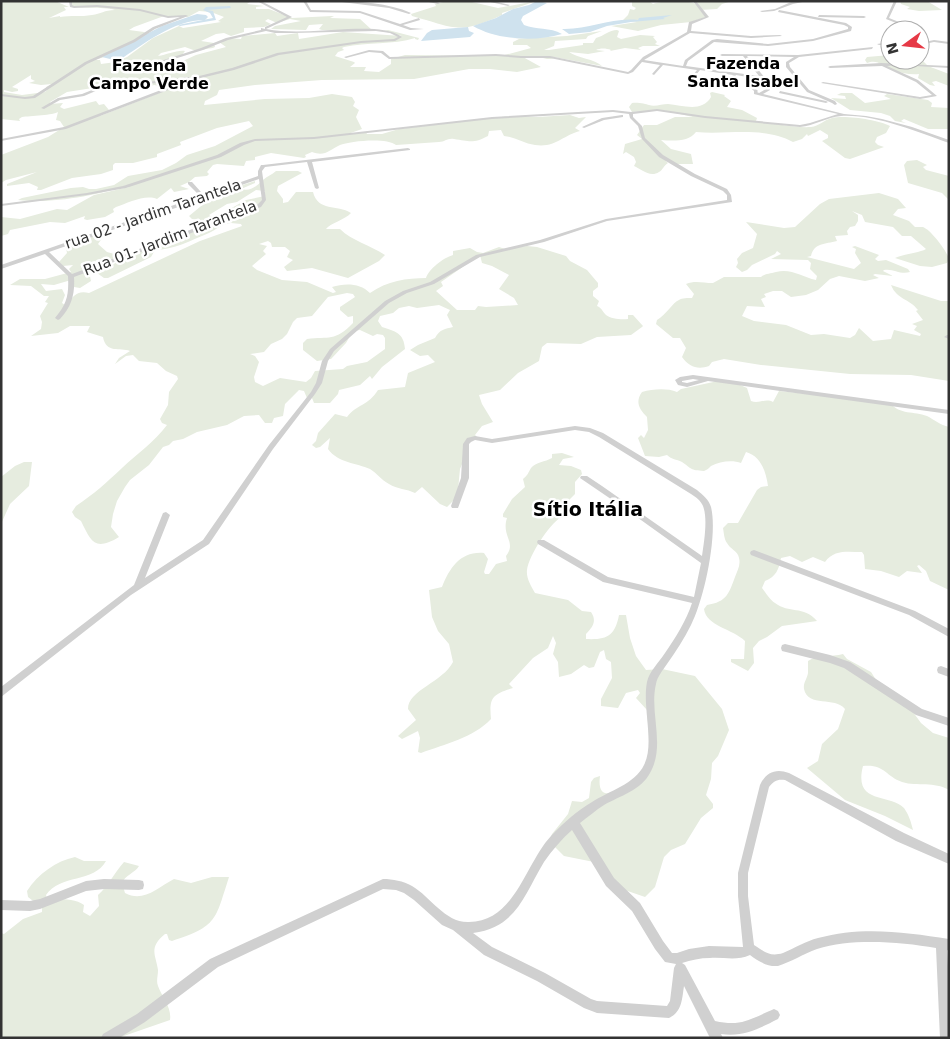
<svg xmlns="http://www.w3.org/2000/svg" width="950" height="1039" viewBox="0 0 950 1039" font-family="'DejaVu Sans',sans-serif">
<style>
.green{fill:#e6ecdf;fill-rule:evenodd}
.water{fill:#cfe2ee}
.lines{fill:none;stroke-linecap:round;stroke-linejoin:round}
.river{fill:#cfe2ee;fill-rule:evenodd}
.minor{fill:#d0d0d0;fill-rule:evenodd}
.labels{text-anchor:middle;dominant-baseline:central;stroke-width:5;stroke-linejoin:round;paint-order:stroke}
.far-street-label{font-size:15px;fill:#333;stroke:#fff}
.far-neighbourhood-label{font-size:16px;font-weight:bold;fill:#000;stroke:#fff}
.neighbourhood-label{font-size:19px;font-weight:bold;fill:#000;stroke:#fff}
</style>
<rect width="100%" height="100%" fill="#fff"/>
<path class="green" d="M 1,1 L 55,1 L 69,7 L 64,7 L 66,10 L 49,18 L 60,16 L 60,17 C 71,15 81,17 92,15 C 101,14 104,10 115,10 C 102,6 79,10 70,5 L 70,1 L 251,1 L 247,4 L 264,6 L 256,7 L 256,9 L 269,9 L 292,18 L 332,16 L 334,16 L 330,18 L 360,19 L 372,30 L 322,30 L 319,29 L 323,24 L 309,25 L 306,30 L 271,29 L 275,26 L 301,21 L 290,19 L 277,23 L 268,19 L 265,21 L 271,24 L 264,27 L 244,28 L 244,32 L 231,36 L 224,33 L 216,34 L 201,41 L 214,43 L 215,47 C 211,49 202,49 196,51 L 185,47 L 161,53 L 158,56 C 167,55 176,50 185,51 L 182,55 L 142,67 L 129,69 L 130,72 L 174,65 L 196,55 L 226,47 L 219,42 L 228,38 L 241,39 L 242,36 L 275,33 L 277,36 L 298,33 L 299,39 L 343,32 L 402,36 L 383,31 L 388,30 L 419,38 L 418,40 L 415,39 L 415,38 C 393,45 367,42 344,47 L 342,48 L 344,50 L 338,52 L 335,56 L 354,62 L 355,63 L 350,67 L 366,67 L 364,71 L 379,72 L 391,64 L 391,59 L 405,55 L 501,56 L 531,48 L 527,45 L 513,45 L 513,42 L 519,39 L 512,39 L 567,36 L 602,31 L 588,36 L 586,39 L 555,41 L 554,46 L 544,50 L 549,50 L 583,45 L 583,43 L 593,43 L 596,38 C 604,36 609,30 617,30 L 619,31 L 617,37 L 621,39 L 640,35 L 655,36 L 653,37 L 657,42 L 655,44 L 660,46 L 643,46 L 638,48 L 641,50 L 625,48 L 610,51 L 611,50 C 606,48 600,48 596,50 L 605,51 L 588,54 L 569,52 C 577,58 595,59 602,66 L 554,57 L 550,58 L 555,59 L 543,59 L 547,58 L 546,57 L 523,57 L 541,67 L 517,72 L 490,69 L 469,69 L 414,79 L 322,80 L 255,85 L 219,90 L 217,95 L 205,101 L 204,105 L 265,99 L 309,98 L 332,94 L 352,97 L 355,102 L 353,106 L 359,110 L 356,117 L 362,129 L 345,135 L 366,132 L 367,134 L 382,134 L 399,129 L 511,116 L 538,117 L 570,115 L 579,118 L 586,117 L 575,128 L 580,131 C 563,135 556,148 535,145 C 524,144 515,137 504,136 L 501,130 L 489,131 L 488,136 C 473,144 469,141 454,139 C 447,138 445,142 439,142 C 424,143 411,144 396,145 C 387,137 349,141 340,145 C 329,150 325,157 312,152 L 305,155 L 306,157 L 304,158 L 271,153 L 255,157 L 255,160 L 246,161 L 244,166 L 217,164 L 213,165 L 207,172 L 209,174 L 207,176 L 195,177 L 189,182 L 180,186 L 189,189 L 174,192 L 171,188 L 157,199 C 145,194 128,203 116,207 L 113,209 L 114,212 L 105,217 L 87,220 L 84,219 L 85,216 L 65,223 L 50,222 L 10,230 L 8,234 L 1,236 L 1,217 L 20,219 L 57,209 L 67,210 L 94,195 L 129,187 L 127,185 C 97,196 49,204 18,200 L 22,198 L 71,188 L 83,187 L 89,189 L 96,189 L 114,185 L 128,176 L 162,170 L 176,163 L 187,155 L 215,146 L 253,126 L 249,121 L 217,128 L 180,142 L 181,145 L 157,154 L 157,157 L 133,163 L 115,163 L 113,165 L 113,170 L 101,174 L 72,178 L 41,190 L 37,190 L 38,187 L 29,183 L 7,186 L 7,184 C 17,180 27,176 37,172 L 6,180 L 1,183 L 1,155 L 48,137 L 64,127 L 60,121 L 56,120 L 58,112 C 54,115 30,116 22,117 L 19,119 L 20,121 L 1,119 ZM 199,11 L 211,12 L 224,17 L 218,21 L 221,22 L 183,28 L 179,26 L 153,38 L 127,57 L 116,62 L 101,64 L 100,60 L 95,60 L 125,50 L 148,35 L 144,32 L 129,30 L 134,27 L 164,16 L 188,17 ZM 31,75 L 31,79 L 35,81 L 29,83 L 41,85 L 52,84 L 46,87 L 47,90 L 45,92 L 22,95 L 4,92 L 4,90 L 12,92 L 18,91 L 18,89 L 12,87 ZM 154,85 L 172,88 L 100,116 L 109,110 L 104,104 L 99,105 L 96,101 L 64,109 L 60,107 L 63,103 L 50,104 L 50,102 L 67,92 L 99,87 L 116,89 L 133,86 L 135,91 Z
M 447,1 L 472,2 L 498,8 L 536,1 L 502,13 L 502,15 C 458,35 456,28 412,16 L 411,14 L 436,6 L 435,4 Z
M 632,1 L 649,1 L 653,4 C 664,0 689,0 699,5 L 696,1 L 732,1 L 722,4 L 717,9 L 700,10 L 706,17 L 691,22 L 661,25 L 638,31 L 611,26 L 637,22 L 623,20 L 628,15 L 630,9 L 634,10 L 636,8 L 632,6 Z
M 900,1 L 927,1 L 942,10 L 919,11 L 907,9 L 910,7 L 901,4 Z
M 890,55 L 890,60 L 920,60 L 920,58 L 928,66 L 949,74 L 949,86 L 936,81 L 932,82 L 935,86 L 930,85 L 918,78 L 919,74 C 911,75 900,73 892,70 C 882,66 878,59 867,63 L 865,60 L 867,57 Z
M 712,92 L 725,95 L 724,96 L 731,101 L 727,107 L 742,110 L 757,118 L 756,121 C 773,123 793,128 811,127 C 819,126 824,120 832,118 C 846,115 878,120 890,126 L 886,133 L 877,137 L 875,142 L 878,145 L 884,147 L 850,159 L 845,158 L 822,141 L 828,138 L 828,135 L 820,130 L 808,136 L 807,134 L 802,139 L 793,142 C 765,126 727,135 696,132 C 689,142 673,141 661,140 L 671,149 L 691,154 L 693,164 L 675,164 L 665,160 L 668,163 C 663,166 663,170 659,172 C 650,178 641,169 634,166 L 636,162 L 634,157 L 626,152 L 623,154 L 625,144 L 642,139 L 637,135 L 644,125 L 657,125 L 675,117 L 693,117 L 662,110 L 632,112 L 629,107 L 632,103 C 638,102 646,104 649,105 C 655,107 662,104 668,104 C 682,105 702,113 711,97 L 710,93 Z
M 841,93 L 852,93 L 865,103 L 891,99 L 884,96 L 887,94 L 928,100 L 932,103 L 931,107 L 949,108 L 949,129 L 928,129 L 904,119 L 901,121 L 906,123 L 895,121 L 890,116 L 881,113 L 850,110 L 831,98 L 846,99 L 845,96 L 837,95 Z
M 917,160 L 927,165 L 923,167 L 926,170 L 949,176 L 949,200 L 942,193 L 908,183 L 904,165 L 907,161 Z
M 276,171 L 298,171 L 302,173 L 278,186 L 277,191 L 283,199 L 283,203 L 288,202 L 296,192 L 313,192 C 318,212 337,204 351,213 C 345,220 330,223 326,229 L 340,229 C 352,241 370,245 385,255 L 379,261 L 348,278 L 312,268 L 287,271 L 284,267 L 293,260 L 287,257 L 290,251 L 285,247 L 272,247 L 271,243 L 268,241 L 259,244 L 267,246 L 263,251 L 266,254 L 252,266 L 257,270 L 282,280 L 307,282 L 333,293 L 336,292 L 332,287 C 345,283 360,283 370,293 C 387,281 407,278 426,278 C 429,269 443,258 453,255 L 453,251 L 470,248 L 477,252 L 483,253 L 499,247 L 505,249 L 527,246 L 537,247 L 566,256 L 570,261 L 587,270 L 598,283 L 598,287 L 593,291 L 593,296 L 599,301 L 597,306 C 602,308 602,311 606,315 C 611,319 622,320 628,319 L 628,315 L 633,315 L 643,326 L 642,327 L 631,335 L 597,337 L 581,344 L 547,343 L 542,347 L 539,361 L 518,373 L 500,390 L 479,395 L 482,404 L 493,422 L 482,426 L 475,435 L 477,437 L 468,443 L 468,450 L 460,469 L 458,490 L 454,500 L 447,507 L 440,504 L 422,487 L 415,493 C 407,489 397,489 389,484 C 381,480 377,473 370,469 C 357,463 338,463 328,449 L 330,438 L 320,447 L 316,448 L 312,445 L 316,441 L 318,433 L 335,414 L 347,417 C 357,404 368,406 378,390 L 405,387 L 408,373 L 435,362 L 428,355 L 420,356 L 410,350 L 418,345 L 435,338 C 440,329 445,329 453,327 L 447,315 L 450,310 L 439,305 L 417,308 L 409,306 L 399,308 L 393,313 L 380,316 L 378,321 L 382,327 C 395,331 404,333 405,349 L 382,367 L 372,379 L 370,376 L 360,385 L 339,390 L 338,394 L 330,403 L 314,403 L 312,398 L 307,398 L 304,391 L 299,390 L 285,404 L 283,416 L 274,418 L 272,423 L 265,423 L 259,415 L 244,416 L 227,425 L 197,432 L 183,439 L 173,441 L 169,445 L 163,447 L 149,465 L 130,480 L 125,487 L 117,501 L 113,514 L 111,527 L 119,537 C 94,552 91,541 81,521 L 75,517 L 72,512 L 76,506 C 94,494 106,483 122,468 C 137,454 154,442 167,425 L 162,423 L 160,419 L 168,405 L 169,392 L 178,379 L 177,376 L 166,371 L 157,363 L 139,361 L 133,355 L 126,356 L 115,364 L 119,358 L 130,351 C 120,347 106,354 103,337 L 87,332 L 90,326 L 70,326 L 58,333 L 31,336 L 41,329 L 42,322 L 40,316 L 48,303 L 45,302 L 49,296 L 44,296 L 31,286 L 10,285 L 20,279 L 45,279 L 71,272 L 69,269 L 73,265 L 63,266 L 59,262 L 67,253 L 66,248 L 69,244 L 96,235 L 103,237 L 98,244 L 107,252 L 118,255 L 127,254 L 143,249 L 151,241 L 187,233 L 204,227 L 210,221 L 192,219 L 189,216 L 206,202 L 222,199 L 223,196 L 221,192 L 255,181 L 255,183 L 241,189 C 250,192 257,186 263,180 C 267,176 272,175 276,171 ZM 256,190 L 265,191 L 265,196 L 246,200 L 228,210 L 229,213 C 224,217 214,219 209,215 L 227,204 L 237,202 ZM 231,223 L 241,224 L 242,226 L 200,241 L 89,293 C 76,290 74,297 65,305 L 62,303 L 65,295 L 62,289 L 46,291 L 41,284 L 54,285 L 71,280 L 74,287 L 80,288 L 91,281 L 90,276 L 86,272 L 119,259 L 114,264 L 97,273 L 104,278 L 108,278 L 151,257 L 155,250 C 173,250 192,240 209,233 C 217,229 222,224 231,223 ZM 480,255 L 482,263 L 492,266 L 509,275 L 499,289 L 514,298 L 518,305 L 486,307 L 478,306 L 475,310 L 457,310 L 436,291 L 443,286 L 441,282 ZM 347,293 L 353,294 L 355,297 L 340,307 L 340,310 L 348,317 L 353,316 L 353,323 C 335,342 329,336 307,339 L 303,343 L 303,350 L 317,361 L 331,359 L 346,343 L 353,331 L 360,330 L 373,336 L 377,334 L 383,335 L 385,338 L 385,349 L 367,362 L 347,366 L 343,369 L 315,371 L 311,378 L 306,382 L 280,378 L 263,386 L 255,382 L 254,377 L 259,362 L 255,356 L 250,354 L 264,352 L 271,344 L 282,339 L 287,334 L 293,322 L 297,318 L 312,316 L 328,297 Z
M 879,193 L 898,199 L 906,208 L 898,209 L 893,215 L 909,221 L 915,227 C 918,227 920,227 923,227 C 931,230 947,251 949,259 L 947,263 L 932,267 L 920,266 L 895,258 C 904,254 919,253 926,249 L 911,236 L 902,236 L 893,227 L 865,222 L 862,215 L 852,211 L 858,215 L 858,221 L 855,226 L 850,227 L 847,231 L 848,235 L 835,236 L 837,241 C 825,244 814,243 811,256 L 807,257 L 854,269 L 861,263 L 855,253 L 856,249 L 852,247 L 855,246 L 879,255 L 875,259 L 878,261 L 886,260 L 908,269 L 910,272 C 900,275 893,268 884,270 L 883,271 L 893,276 L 875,274 L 873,275 L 879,278 L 865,281 L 839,276 L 830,279 L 818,290 L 806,295 L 791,297 L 782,291 L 773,291 L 764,294 L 766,297 L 761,299 L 765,307 L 747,306 L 742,316 L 754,321 L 786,325 L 811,335 L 824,334 L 850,338 L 855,335 L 859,328 L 873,341 L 891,339 L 894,330 L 920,336 L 921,334 L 914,330 L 917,326 L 912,324 L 923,320 L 916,311 L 918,310 C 909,298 897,300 891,285 L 941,301 L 949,301 L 949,381 L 911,375 L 850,374 L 761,365 L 724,359 L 712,362 L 709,366 C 698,370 689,367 682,357 L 686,348 L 680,338 L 673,338 L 656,324 L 657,320 C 666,315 673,302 679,300 C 682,298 688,298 692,298 L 694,294 L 686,284 C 695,280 703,283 713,283 L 724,277 L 761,277 C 766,273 770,274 776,272 C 791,268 802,277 816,280 L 817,276 L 810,269 L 811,263 L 808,260 L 771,259 L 781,254 L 777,251 L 775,254 L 752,265 L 747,270 L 742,272 L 736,267 L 738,263 L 737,259 L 742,253 L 753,248 L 757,234 L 746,222 L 784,228 L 795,227 L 820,204 L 829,199 Z
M 718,381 L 738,384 L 747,388 L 751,401 C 759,404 766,398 773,402 L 779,391 L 890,403 C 900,415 914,411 927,416 C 935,420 940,425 949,427 L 949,590 L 930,581 L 926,571 L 919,565 L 917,566 L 922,573 L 907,571 L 899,577 L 881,571 L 865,569 L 864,555 L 862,552 C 848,552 834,549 825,562 L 813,557 L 802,562 L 790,556 L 781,558 C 779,569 776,577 765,581 L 762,588 C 766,593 770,600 775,603 C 789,614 803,605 817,621 L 782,626 L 767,637 L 759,641 L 753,648 L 754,663 L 748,671 L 731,662 L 731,659 L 744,659 L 745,641 C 733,629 706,626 704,609 L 707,605 C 727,602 729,593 735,577 C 737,571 741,565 739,558 C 738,551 730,549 727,543 C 724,539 724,533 723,528 L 728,523 L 738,523 L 757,490 L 761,487 L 768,486 C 766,472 761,456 746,452 L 741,463 C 733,460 720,461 711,466 C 709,468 707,470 704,471 C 690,470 692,469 682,462 C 676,459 672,460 667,455 L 659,457 L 645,456 L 638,438 L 641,435 L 644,438 L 648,430 L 647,417 C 639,409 635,402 642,392 C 653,389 667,388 677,392 L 681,389 Z
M 562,453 L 574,457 L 563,459 L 559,465 L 571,466 L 581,470 L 582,474 L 575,482 L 575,494 L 564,505 L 559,515 L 561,517 C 549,525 529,555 527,570 C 526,578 531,586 535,593 L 568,600 L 582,611 L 591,612 C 597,621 593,627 586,634 L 586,639 C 607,640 615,636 619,615 L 626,615 L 630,638 L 636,656 L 646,670 L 662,669 L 695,676 L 722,709 L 729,730 L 718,756 L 712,763 L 711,779 L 706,795 L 713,804 L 713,808 L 701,818 L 685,844 L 671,850 L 664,857 L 655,887 L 645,897 L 619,888 L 599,863 L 564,856 L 554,846 L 550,839 L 552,834 L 568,814 L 572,801 L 582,802 L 589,798 L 591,782 L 594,778 L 600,776 C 595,813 634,780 646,772 L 650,751 L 647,710 L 636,698 L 640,693 L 638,690 L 626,693 L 618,708 L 601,706 L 601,699 L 612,678 L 611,662 L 606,659 L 604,650 L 600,652 L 594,667 L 589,668 L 584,665 L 571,674 L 559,677 L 558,662 L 553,654 L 556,643 L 553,636 L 548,648 L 533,658 L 509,684 L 513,688 C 492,694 489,698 491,719 C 473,738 445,744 421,753 L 418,752 L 420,738 L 418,731 L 402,739 L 398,736 L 416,720 L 408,709 C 408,690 443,682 453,662 L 449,644 L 438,631 L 432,617 L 429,590 L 442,587 C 450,567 461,551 484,553 L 488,559 L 484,572 L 485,574 L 489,574 L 496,564 L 507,561 L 506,556 C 517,542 501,536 507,518 L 503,517 L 503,514 L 512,499 L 525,487 L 523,479 C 528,475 528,473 531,468 C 536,462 545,462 552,458 L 552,454 Z
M 24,462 L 32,462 L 29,486 L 10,504 L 1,524 L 1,477 L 15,466 Z
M 843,654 L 847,659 L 871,672 L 880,686 L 902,697 L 921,723 L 933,733 L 949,738 L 949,790 C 934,781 918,787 902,782 C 885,776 885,764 863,766 C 853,805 890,793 904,808 C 909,815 911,822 913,830 L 885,816 L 845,800 L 807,768 L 818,761 L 822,744 L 838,729 L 845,709 C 835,696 808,708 804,689 C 803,683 807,679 808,673 C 808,669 808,665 808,661 C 817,655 832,657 843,654 Z
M 75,857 L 84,861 L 106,861 C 94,883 60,874 46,895 L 47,899 C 59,899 75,898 84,905 L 83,912 L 90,916 L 99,906 L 98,895 C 109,885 114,873 124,862 L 139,866 C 135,873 125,875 122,883 L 125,893 C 143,903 157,888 174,879 L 191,883 L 212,877 L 229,877 C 215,920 218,926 172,941 L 169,940 L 167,934 L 165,934 C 148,948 156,955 158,970 C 158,976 156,981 158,986 C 162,997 172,1008 170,1020 L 118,1038 L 1,1038 L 1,933 L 4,934 L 23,919 L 42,912 L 42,908 L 28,897 L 27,891 C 38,874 56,861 75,857 Z"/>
<path class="water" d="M 537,1 L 547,3 L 523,16 L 521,20 L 524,25 C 536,30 550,27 562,34 C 535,42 497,40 473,26 L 496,18 L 513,9 L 529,5 Z
M 197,14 L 206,15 L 208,17 L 205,20 C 173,20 144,44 118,61 L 102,57 L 162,26 Z
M 672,15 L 663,18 L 665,19 L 631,22 L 607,26 L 590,32 L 569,34 L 562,29 C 588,30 612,17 638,20 L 639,18 Z
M 468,27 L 469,31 L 474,33 L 470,37 L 421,41 L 427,33 L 432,30 Z"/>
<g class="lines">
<path class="river" d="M 230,6 L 231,8 L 207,10 L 213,11 L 216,20 L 180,26 L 178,25 L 213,18 L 210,13 L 203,10 L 206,7 Z"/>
<path class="minor" d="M 69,1 L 72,1 L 72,5 L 74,6 L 97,5 L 140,9 L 168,16 L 186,15 L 188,16 L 155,29 L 135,42 L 87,64 L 35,98 L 25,99 L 1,96 L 1,94 L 25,97 L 33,96 L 85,62 L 133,40 L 153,27 L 180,17 L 168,18 L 140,11 L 97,7 L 74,8 L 70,7 Z
M 257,1 L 261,1 L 292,17 L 266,29 C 293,34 322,30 348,29 C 366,29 387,27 402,37 L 395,41 L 361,43 L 279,55 L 234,70 L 197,79 L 66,129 L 1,141 L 1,139 L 64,127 L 195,77 L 232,68 L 277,53 L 361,41 L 394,39 L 398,37 L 390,33 L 376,31 L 292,33 L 275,33 L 266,31 L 228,40 L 203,50 L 142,69 L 139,68 L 201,48 L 226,38 L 261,30 L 261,28 L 265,29 L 265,27 L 287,17 Z
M 303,1 L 306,1 L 311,10 L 360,11 L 400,24 L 419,18 L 420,20 L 403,25 L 411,28 L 424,29 L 410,30 L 360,13 L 310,12 Z
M 334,1 C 358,1 389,3 411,13 L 409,14 L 389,8 Z
M 424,1 L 433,1 L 440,3 L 438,4 Z
M 486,1 L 493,1 L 510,5 L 508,6 Z
M 693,1 L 696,1 L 709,17 L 692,24 L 691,31 L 751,36 L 780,35 L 782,36 L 751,38 L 690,33 L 644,60 L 683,66 L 685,60 L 712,40 L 717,39 L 768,44 L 813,39 L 848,29 L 848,27 L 844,25 L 778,12 L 779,10 L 846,23 L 852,27 L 851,31 L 813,41 L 768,46 L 714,42 L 688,61 L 686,66 L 759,76 L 743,56 L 722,56 L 720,55 L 722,54 L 798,55 L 873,47 L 872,49 L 799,57 L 789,63 L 790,67 L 809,90 L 835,101 L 837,104 L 835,105 L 832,103 L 807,92 L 786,67 L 786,62 L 794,57 L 747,56 L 770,84 L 770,90 L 763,94 L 844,114 L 866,116 L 882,119 L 912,127 L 949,140 L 949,143 C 917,132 875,114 841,116 C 827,117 814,126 800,127 L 705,118 L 657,111 L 633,114 L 633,117 L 642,126 L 645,138 L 663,155 L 695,174 L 727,189 L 731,195 L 732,202 L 607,221 L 544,242 L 480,257 L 434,284 L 407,293 L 389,303 L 334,351 L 328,361 L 322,383 L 315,394 L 273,449 L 209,544 L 131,595 L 1,697 L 1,687 L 134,585 L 163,513 L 166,512 L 170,515 L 145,578 L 203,540 L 269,445 L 311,392 L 316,383 L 322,361 L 330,349 L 385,301 L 403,291 L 430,282 L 476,255 L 540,240 L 606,219 L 727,200 L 727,195 L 723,191 L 691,176 L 659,157 L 642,139 L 638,126 L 630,118 L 629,114 L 613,112 L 492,119 L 314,139 L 255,141 L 244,145 L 221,157 L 126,188 L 87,195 L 1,206 L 1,204 L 87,193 L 123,186 L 217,155 L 240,143 L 255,139 L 314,137 L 492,117 L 613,110 L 631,112 L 657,109 L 705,116 L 800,125 L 810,123 L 838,114 L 754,94 L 754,91 L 751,88 L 759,82 L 759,79 L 736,75 L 728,87 L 726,86 L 733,75 L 700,70 L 691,81 L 689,80 L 697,70 L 663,65 L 654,75 L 652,74 L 660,65 L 642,62 L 633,72 L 628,74 L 550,58 L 521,58 L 496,56 L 389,59 L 381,53 L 369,52 L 346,58 L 344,57 L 369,50 L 383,51 L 390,57 L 496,54 L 521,56 L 550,56 L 628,72 L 631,70 L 643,57 L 687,32 L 689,22 L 705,17 ZM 763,80 L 766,84 L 766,89 L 759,93 L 757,92 L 758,91 L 755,88 L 762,83 Z
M 798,1 L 807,1 L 793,4 L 774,11 L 762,12 L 760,11 L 775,9 L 791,2 Z
M 894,1 L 897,1 L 889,18 L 919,30 L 914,30 L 886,19 Z
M 819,15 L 864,16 L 866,17 L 864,18 L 818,17 Z
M 934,40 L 949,42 L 949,44 L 934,42 L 920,45 L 920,43 Z
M 890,42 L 890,44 L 879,45 L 877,44 Z
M 881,63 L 949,66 L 949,68 L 899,65 L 887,66 L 918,80 L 937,96 L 920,99 L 821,83 L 823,82 L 920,97 L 932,95 L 916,82 L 882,66 L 830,68 L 828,67 L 830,66 Z
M 189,77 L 190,79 L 98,90 L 84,96 L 60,100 L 44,109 L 41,108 L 58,98 L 82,94 L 97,88 Z
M 780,91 L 826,101 L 828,102 L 826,103 L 779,93 Z
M 622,115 L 623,115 L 623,117 L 604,120 L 584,128 L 582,127 L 602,118 Z
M 408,148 L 410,149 L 410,150 L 312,162 L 319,188 L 317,189 L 315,188 L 307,162 L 265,167 L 262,171 L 266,200 L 261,207 L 74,277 C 75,294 72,306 60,319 L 58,320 L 55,318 C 67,304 69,295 68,276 L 45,254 L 1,269 L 1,265 L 197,197 L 197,193 L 188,184 L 188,182 L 192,182 L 201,192 L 201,196 L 258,176 L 258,171 L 261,165 L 263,165 ZM 259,179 L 262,200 L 257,205 L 72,274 L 49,252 Z
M 947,335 L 949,335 L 949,339 L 944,337 Z
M 693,375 L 949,410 L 949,414 L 708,381 L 687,387 L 678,385 L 675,380 L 680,377 ZM 693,379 L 699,380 L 687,383 L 682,382 L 682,381 Z
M 575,426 L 590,428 L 603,433 L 697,490 C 703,495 709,500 711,507 C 718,535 704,600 691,625 C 684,639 676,651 667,664 C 663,670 657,677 656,684 C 649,713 666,745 650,773 C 641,790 620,796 604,805 C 596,810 588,817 580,823 L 614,878 L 640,903 L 663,941 L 672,953 L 677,953 L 689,949 L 709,946 L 743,947 L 738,896 L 738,873 L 760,785 C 766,772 776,768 789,773 L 904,833 L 949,854 L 949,864 L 896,841 L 785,780 C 777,779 774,781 769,787 L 748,873 L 748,896 L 754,945 C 765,952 770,957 783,953 C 795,948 806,941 818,938 C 861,926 906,932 949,939 L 949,951 L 947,950 L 949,982 L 949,1038 L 940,1038 L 936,948 C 900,942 852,938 817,949 C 803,954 791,962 778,966 C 767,967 758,961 750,955 C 737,961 724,957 710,958 C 700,958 691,960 682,963 L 685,965 L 715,1021 C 742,1027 750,1019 774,1009 L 778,1011 L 780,1015 L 778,1019 C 758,1029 744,1037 721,1034 L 723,1038 L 710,1038 L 684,986 C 682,999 682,1012 669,1018 L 597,1013 L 584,1008 L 537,981 L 484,955 L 453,930 L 442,925 L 414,900 L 404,893 L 396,890 L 383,889 L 218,967 L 145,1022 L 119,1038 L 101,1038 L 103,1034 L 137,1014 L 210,959 L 383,879 C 393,879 403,881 412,886 C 431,897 445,923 469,922 C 515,922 525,864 551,836 C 563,823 577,811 592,802 C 609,791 635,784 644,765 C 655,744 642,707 647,682 C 649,672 659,662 665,653 C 676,637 686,621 692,603 L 603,582 L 538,544 L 537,542 L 538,540 L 544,540 L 608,577 L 694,597 L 701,563 L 627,510 L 580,478 L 581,476 L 587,476 L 602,486 L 702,556 C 704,542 708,519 703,506 C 701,501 696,497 691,494 L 599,437 L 589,432 L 575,430 L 492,443 L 475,440 L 471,442 L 469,444 L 469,478 L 458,508 L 452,508 L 451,506 L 461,478 L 463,444 L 467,438 L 475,436 L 492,439 ZM 572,830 L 606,886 L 632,911 L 655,949 L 665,962 L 676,964 L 674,968 L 670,1001 L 667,1006 L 597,1001 L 591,999 L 545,973 L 492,947 L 473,933 C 517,927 524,895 544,862 C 552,850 562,839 572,830 Z
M 754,550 L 915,611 L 949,629 L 949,637 L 909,615 L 751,555 L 750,553 L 751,551 Z
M 785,644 L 830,655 L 850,662 L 922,709 L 949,718 L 949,726 L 916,715 L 844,668 L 830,663 L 782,651 L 781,648 L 782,645 Z
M 941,666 L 949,669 L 949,677 L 938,673 L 937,670 L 938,667 Z
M 104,879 L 139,880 L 143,881 L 144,885 L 143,889 L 139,890 L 104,889 L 86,891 L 40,909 L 30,911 L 1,910 L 1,900 L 30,901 L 40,899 L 86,881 Z"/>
</g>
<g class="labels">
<g class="far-street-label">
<text transform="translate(153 214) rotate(-19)">rua 02 - Jardim Tarantela</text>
<text transform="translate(170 238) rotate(-21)">Rua 01- Jardim Tarantela</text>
</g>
<g class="far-neighbourhood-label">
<text x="743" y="63">Fazenda<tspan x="743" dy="18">Santa Isabel</tspan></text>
<text x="149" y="65">Fazenda<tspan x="149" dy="18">Campo Verde</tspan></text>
</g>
<g class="neighbourhood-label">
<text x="588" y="509">Sítio Itália</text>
</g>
</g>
<rect width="950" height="1039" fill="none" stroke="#333333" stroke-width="5"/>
<g transform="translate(905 45) rotate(255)"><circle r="24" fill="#ffffff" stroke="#adadad"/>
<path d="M0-4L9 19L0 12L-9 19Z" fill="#e63946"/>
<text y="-8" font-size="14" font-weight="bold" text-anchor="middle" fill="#333333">N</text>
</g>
</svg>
